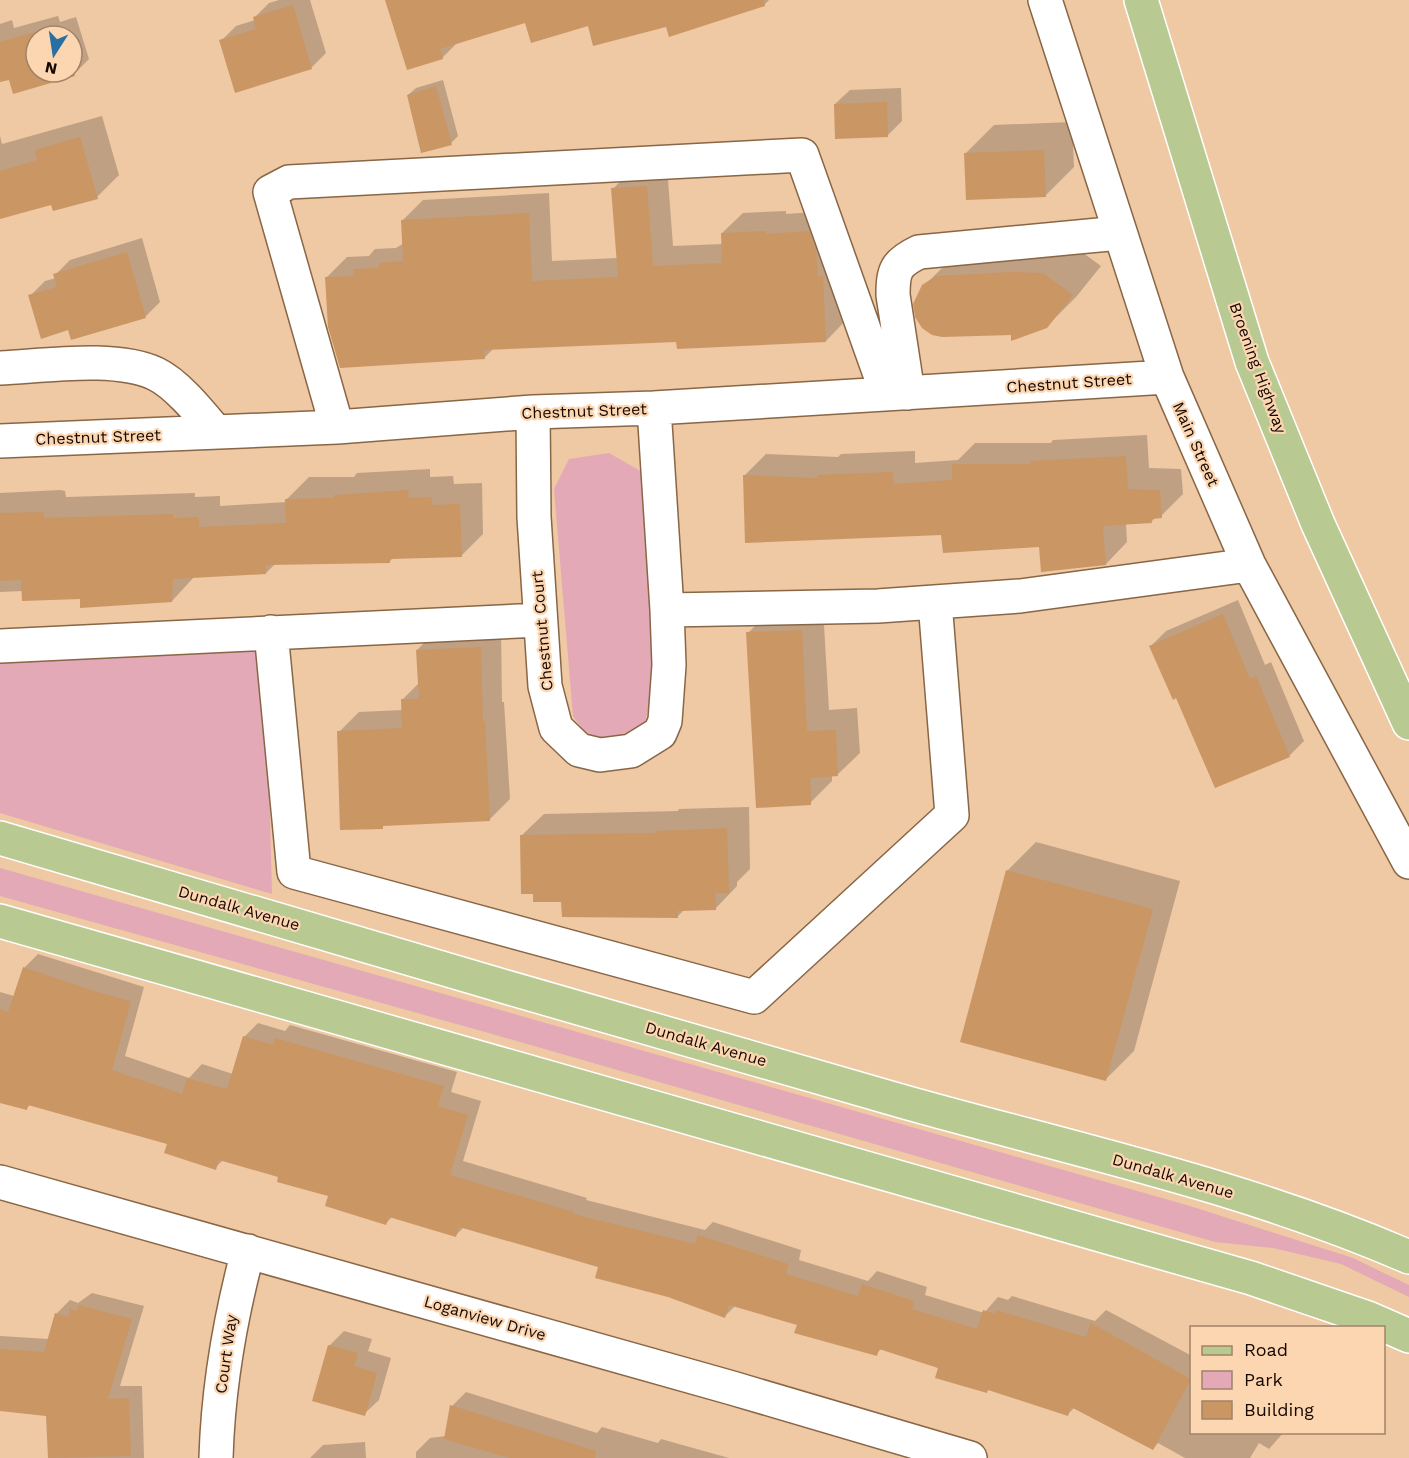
<svg xmlns="http://www.w3.org/2000/svg" width="1409" height="1458" viewBox="0 0 1409 1458" font-family="'Work Sans',sans-serif">
<style>
.green{fill:#e4a9b6}
.shadow{fill:#0003;fill-rule:evenodd}
.building{fill:#ca9664}
.lines{fill:none;stroke-linecap:round;stroke-linejoin:round}
.minor-casing{stroke:#896645;stroke-width:36}
.major-casing{stroke:#fff;stroke-width:36}
.minor{stroke:#fff;stroke-width:33}
.major{stroke:#b8ca92;stroke-width:33}
.labels{text-anchor:middle;dominant-baseline:central;stroke-width:4.5;stroke-linejoin:round;paint-order:stroke}
.street-label{font-size:16px;fill:#150800;stroke:#fcd5b1}
</style>
<rect width="100%" height="100%" fill="#efc8a4"/>
<path class="green" d="M 609,453 L 644,473 L 655,681 L 642,735 L 607,742 L 588,738 L 573,716 L 554,489 L 569,459 Z
M 258,646 L 266,663 L 272,894 L 0,813 L 0,658 Z
M 0,868 L 1190,1206 L 1353,1258 L 1409,1285 L 1409,1297 L 1341,1264 L 1273,1248 L 1215,1242 L 485,1032 L 0,896 Z"/>
<path class="shadow" d="M 279,0 L 310,0 L 326,53 L 312,67 L 236,91 L 221,41 L 236,26 L 255,20 L 254,18 L 269,3 Z
M 386,0 L 769,0 L 764,5 L 667,25 L 589,24 L 526,21 L 457,43 L 442,58 Z
M 58,16 L 60,22 L 76,17 L 89,59 L 74,74 L 10,78 L 0,81 L 0,24 L 12,20 L 14,28 ZM 36,36 L 72,36 L 72,72 L 36,72 Z
M 443,80 L 458,136 L 451,143 L 408,95 L 416,88 Z
M 901,88 L 902,121 L 887,136 L 835,104 L 850,90 Z
M 102,116 L 119,175 L 97,197 L 52,203 L 0,218 L 0,136 L 2,144 Z
M 1072,122 L 1074,167 L 1045,196 L 965,154 L 994,125 Z
M 667,166 L 673,246 L 723,244 L 722,233 L 743,213 L 786,211 L 786,214 L 829,211 L 846,320 L 826,341 L 678,340 L 494,348 L 484,358 L 327,277 L 347,257 L 369,256 L 375,249 L 396,248 L 404,243 L 403,220 L 423,200 L 549,193 L 552,261 L 618,258 L 613,189 L 633,168 Z
M 142,238 L 160,302 L 145,317 L 30,296 L 45,281 L 56,278 L 55,275 L 70,260 Z
M 1072,245 L 1101,266 L 1076,297 L 1046,327 L 1012,333 L 924,286 L 953,257 Z
M 1147,435 L 1149,468 L 1181,469 L 1183,494 L 1161,516 L 1156,517 L 1151,522 L 1126,523 L 1127,542 L 1106,564 L 1040,545 L 943,533 L 744,476 L 766,454 L 838,457 L 841,454 L 915,451 L 915,463 L 958,460 L 975,443 L 1051,443 L 1053,440 Z
M 430,469 L 430,477 L 453,476 L 454,484 L 482,483 L 483,534 L 461,556 L 393,558 L 390,561 L 275,564 L 266,573 L 194,577 L 172,601 L 81,597 L 23,591 L 0,592 L 0,493 L 60,490 L 65,491 L 66,497 L 195,493 L 195,497 L 220,496 L 220,506 L 287,502 L 287,499 L 309,477 L 354,477 L 357,473 Z
M 1238,600 L 1265,665 L 1271,662 L 1304,741 L 1289,756 L 1215,786 L 1177,696 L 1151,646 L 1166,631 Z
M 823,608 L 829,710 L 857,708 L 860,753 L 837,775 L 832,775 L 832,781 L 810,803 L 748,633 L 770,611 Z
M 501,627 L 502,702 L 504,702 L 510,799 L 490,819 L 386,824 L 382,827 L 339,732 L 359,712 L 403,710 L 402,700 L 419,683 L 417,650 L 437,630 Z
M 749,807 L 750,869 L 737,882 L 737,886 L 715,909 L 685,909 L 678,916 L 563,900 L 521,836 L 544,814 L 678,811 L 679,809 Z
M 1036,842 L 1180,881 L 1134,1051 L 1105,1080 L 961,1041 L 1008,870 Z
M 38,954 L 144,987 L 125,1056 L 189,1078 L 202,1064 L 233,1074 L 244,1037 L 258,1023 L 285,1031 L 290,1025 L 457,1072 L 451,1092 L 481,1101 L 463,1161 L 587,1198 L 586,1200 L 705,1230 L 713,1222 L 801,1250 L 799,1260 L 868,1281 L 877,1271 L 927,1287 L 925,1295 L 984,1313 L 998,1297 L 1008,1300 L 1012,1296 L 1095,1321 L 1106,1310 L 1192,1356 L 1192,1432 L 1284,1432 L 1269,1449 L 1259,1443 L 1250,1458 L 1185,1458 L 1158,1443 L 1153,1449 L 1074,1408 L 1068,1414 L 940,1367 L 882,1348 L 876,1354 L 799,1324 L 736,1305 L 725,1316 L 600,1266 L 464,1227 L 456,1235 L 392,1217 L 386,1223 L 330,1195 L 280,1176 L 223,1160 L 215,1168 L 169,1143 L 31,1104 L 27,1108 L 0,1099 L 0,992 L 14,996 L 24,968 Z
M 92,1293 L 144,1306 L 120,1386 L 142,1386 L 144,1458 L 49,1458 L 48,1415 L 0,1410 L 0,1336 L 49,1339 L 56,1314 L 70,1300 L 78,1303 Z
M 344,1331 L 372,1339 L 368,1351 L 391,1358 L 379,1400 L 364,1414 L 329,1346 Z
M 466,1392 L 597,1433 L 602,1427 L 658,1443 L 661,1439 L 729,1458 L 416,1458 L 416,1452 L 430,1438 L 446,1436 L 452,1406 Z
M 365,1442 L 366,1458 L 310,1458 L 323,1445 Z"/>
<path class="building" d="M 385,0 L 764,0 L 765,6 L 669,37 L 666,27 L 593,46 L 588,26 L 531,43 L 525,23 L 440,49 L 443,59 L 407,70 Z
M 293,5 L 312,69 L 235,93 L 219,40 L 256,29 L 253,17 Z
M 60,25 L 63,36 L 36,36 L 36,72 L 72,72 L 72,66 L 75,76 L 13,94 L 9,80 L 0,82 L 0,42 Z
M 436,86 L 452,145 L 421,153 L 407,95 Z
M 887,102 L 888,137 L 835,139 L 834,104 Z
M 80,137 L 98,199 L 53,211 L 51,205 L 0,219 L 0,171 L 37,160 L 35,150 Z
M 1044,150 L 1046,197 L 966,200 L 964,153 Z
M 647,186 L 653,266 L 722,263 L 721,233 L 766,231 L 766,234 L 809,231 L 816,251 L 818,276 L 823,276 L 826,342 L 677,349 L 676,342 L 484,350 L 485,359 L 340,368 L 328,327 L 325,277 L 354,276 L 353,269 L 379,268 L 379,263 L 403,261 L 401,220 L 529,213 L 532,281 L 618,277 L 611,188 Z
M 127,252 L 146,318 L 71,340 L 68,330 L 41,339 L 28,295 L 57,287 L 53,274 Z
M 1011,272 L 1043,273 L 1073,295 L 1047,328 L 1011,341 L 1011,335 L 942,337 L 932,335 L 922,328 L 915,317 L 913,304 L 922,285 L 936,276 Z
M 1126,456 L 1128,489 L 1160,490 L 1162,518 L 1151,519 L 1152,523 L 1103,526 L 1106,565 L 1041,572 L 1039,547 L 943,553 L 941,535 L 745,543 L 743,475 L 818,478 L 817,475 L 893,472 L 894,484 L 952,480 L 952,464 L 1030,464 L 1030,461 Z
M 408,490 L 409,498 L 432,497 L 432,505 L 460,504 L 462,557 L 390,559 L 390,563 L 266,565 L 266,574 L 173,579 L 172,602 L 80,608 L 80,599 L 22,601 L 21,580 L 0,581 L 0,513 L 44,512 L 44,518 L 173,514 L 173,518 L 199,517 L 199,527 L 286,523 L 285,499 L 334,498 L 334,495 Z
M 1223,614 L 1250,679 L 1256,676 L 1290,757 L 1215,788 L 1176,698 L 1173,700 L 1149,646 Z
M 802,630 L 807,731 L 836,730 L 838,776 L 810,778 L 811,805 L 756,808 L 746,632 Z
M 481,647 L 483,721 L 485,721 L 490,821 L 383,826 L 383,829 L 340,830 L 337,731 L 402,728 L 401,699 L 419,699 L 416,650 Z
M 727,828 L 729,893 L 715,893 L 716,910 L 678,911 L 678,918 L 562,917 L 561,902 L 533,902 L 533,894 L 521,894 L 520,835 L 656,833 L 656,831 Z
M 1006,870 L 1153,909 L 1106,1081 L 960,1042 Z
M 23,967 L 97,992 L 131,1001 L 112,1070 L 182,1094 L 187,1078 L 227,1089 L 243,1036 L 273,1045 L 275,1038 L 444,1086 L 438,1106 L 468,1115 L 450,1175 L 574,1212 L 573,1214 L 695,1244 L 698,1235 L 788,1264 L 786,1274 L 858,1296 L 862,1284 L 914,1301 L 912,1309 L 977,1329 L 983,1310 L 995,1314 L 996,1310 L 1086,1337 L 1091,1323 L 1191,1379 L 1153,1450 L 1071,1407 L 1068,1416 L 988,1390 L 987,1393 L 935,1378 L 938,1368 L 879,1349 L 877,1356 L 794,1333 L 797,1325 L 729,1305 L 725,1318 L 668,1297 L 595,1278 L 598,1267 L 459,1227 L 456,1237 L 389,1217 L 386,1225 L 325,1206 L 328,1196 L 277,1182 L 278,1177 L 219,1160 L 216,1170 L 164,1153 L 167,1144 L 28,1105 L 27,1110 L 0,1103 L 0,1009 L 8,1012 Z
M 78,1305 L 132,1319 L 108,1399 L 129,1398 L 131,1456 L 48,1458 L 46,1416 L 0,1411 L 0,1349 L 44,1352 L 55,1313 L 68,1317 L 70,1309 L 77,1311 Z
M 328,1345 L 358,1353 L 354,1366 L 377,1373 L 365,1416 L 312,1401 Z
M 450,1405 L 596,1451 L 595,1458 L 510,1458 L 444,1439 Z"/>
<g class="lines">
<g class="minor-casing">
<path id="minor" d="M 1045,0 L 1167,377 L 1249,565 L 1409,862
M 0,368 C 45,366 116,355 156,374 C 177,384 201,414 216,432
M 908,393 L 893,295 C 893,270 896,263 919,252 L 1120,233
M 533,412 L 534,517 L 545,686 L 556,728 L 579,750 L 600,755 L 631,751 L 660,733 L 665,721 L 669,665 L 667,610 L 654,408
M 337,427 L 270,192 L 289,182 L 802,155 L 887,394
M 0,441 L 337,427 L 533,412 L 654,408 L 1167,377
M 667,610 L 878,606 L 1020,596 L 1249,565
M 271,632 L 294,872 L 754,997 L 952,815 L 935,602
M 0,646 L 540,620
M 0,1182 L 732,1388 L 970,1458
M 216,1458 C 218,1388 230,1319 248,1251"/>
</g>
<g class="major-casing">
<path id="major" d="M 1141,0 L 1252,362 L 1318,524 L 1409,723
M 0,838 C 300,926 600,1016 901,1101 C 1071,1149 1246,1186 1409,1257
M 0,921 L 1251,1278 L 1368,1318 L 1409,1336"/>
</g>
<use href="#minor" class="minor"/>
<use href="#major" class="major"/>
</g>
<g class="labels">
<g class="street-label">
<text transform="translate(1258 368) rotate(70)">Broening Highway</text>
<text transform="translate(1069 383) rotate(-4)">Chestnut Street</text>
<text transform="translate(584 411) rotate(-2)">Chestnut Street</text>
<text transform="translate(98 437) rotate(-2)">Chestnut Street</text>
<text transform="translate(1196 444) rotate(66)">Main Street</text>
<text transform="translate(542 631) rotate(-95)">Chestnut Court</text>
<text transform="translate(239 908) rotate(16)">Dundalk Avenue</text>
<text transform="translate(706 1044) rotate(16)">Dundalk Avenue</text>
<text transform="translate(1173 1176) rotate(16)">Dundalk Avenue</text>
<text transform="translate(485 1318) rotate(16)">Loganview Drive</text>
<text transform="translate(226 1354) rotate(-82)">Court Way</text>
</g>
</g>
<rect x="1190" y="1326" width="195" height="108" fill="#fcd5b1" stroke="#a0836a" stroke-width="1.5"/>
<rect x="1202" y="1346" width="30" height="9" fill="#b8ca92" stroke="#a0836a" stroke-width="1.5"/>
<text x="1244" y="1356" font-size="18" fill="#150800">Road</text>
<rect x="1202" y="1371" width="30" height="18" fill="#e4a9b6" stroke="#a0836a" stroke-width="1.5"/>
<text x="1244" y="1386" font-size="18" fill="#150800">Park</text>
<rect x="1202" y="1401" width="30" height="18" fill="#ca9664" stroke="#a0836a" stroke-width="1.5"/>
<text x="1244" y="1416" font-size="18" fill="#150800">Building</text>
<g transform="translate(54 54) rotate(192)"><circle r="28" fill="#fcd5b1" stroke="#a0836a" stroke-width="1.5"/>
<path d="M0-4.5L10 22L0 15L-10 22Z" fill="#286fa3"/>
<text y="-9" font-size="16" font-weight="bold" text-anchor="middle" fill="#150800">N</text>
</g>
</svg>
